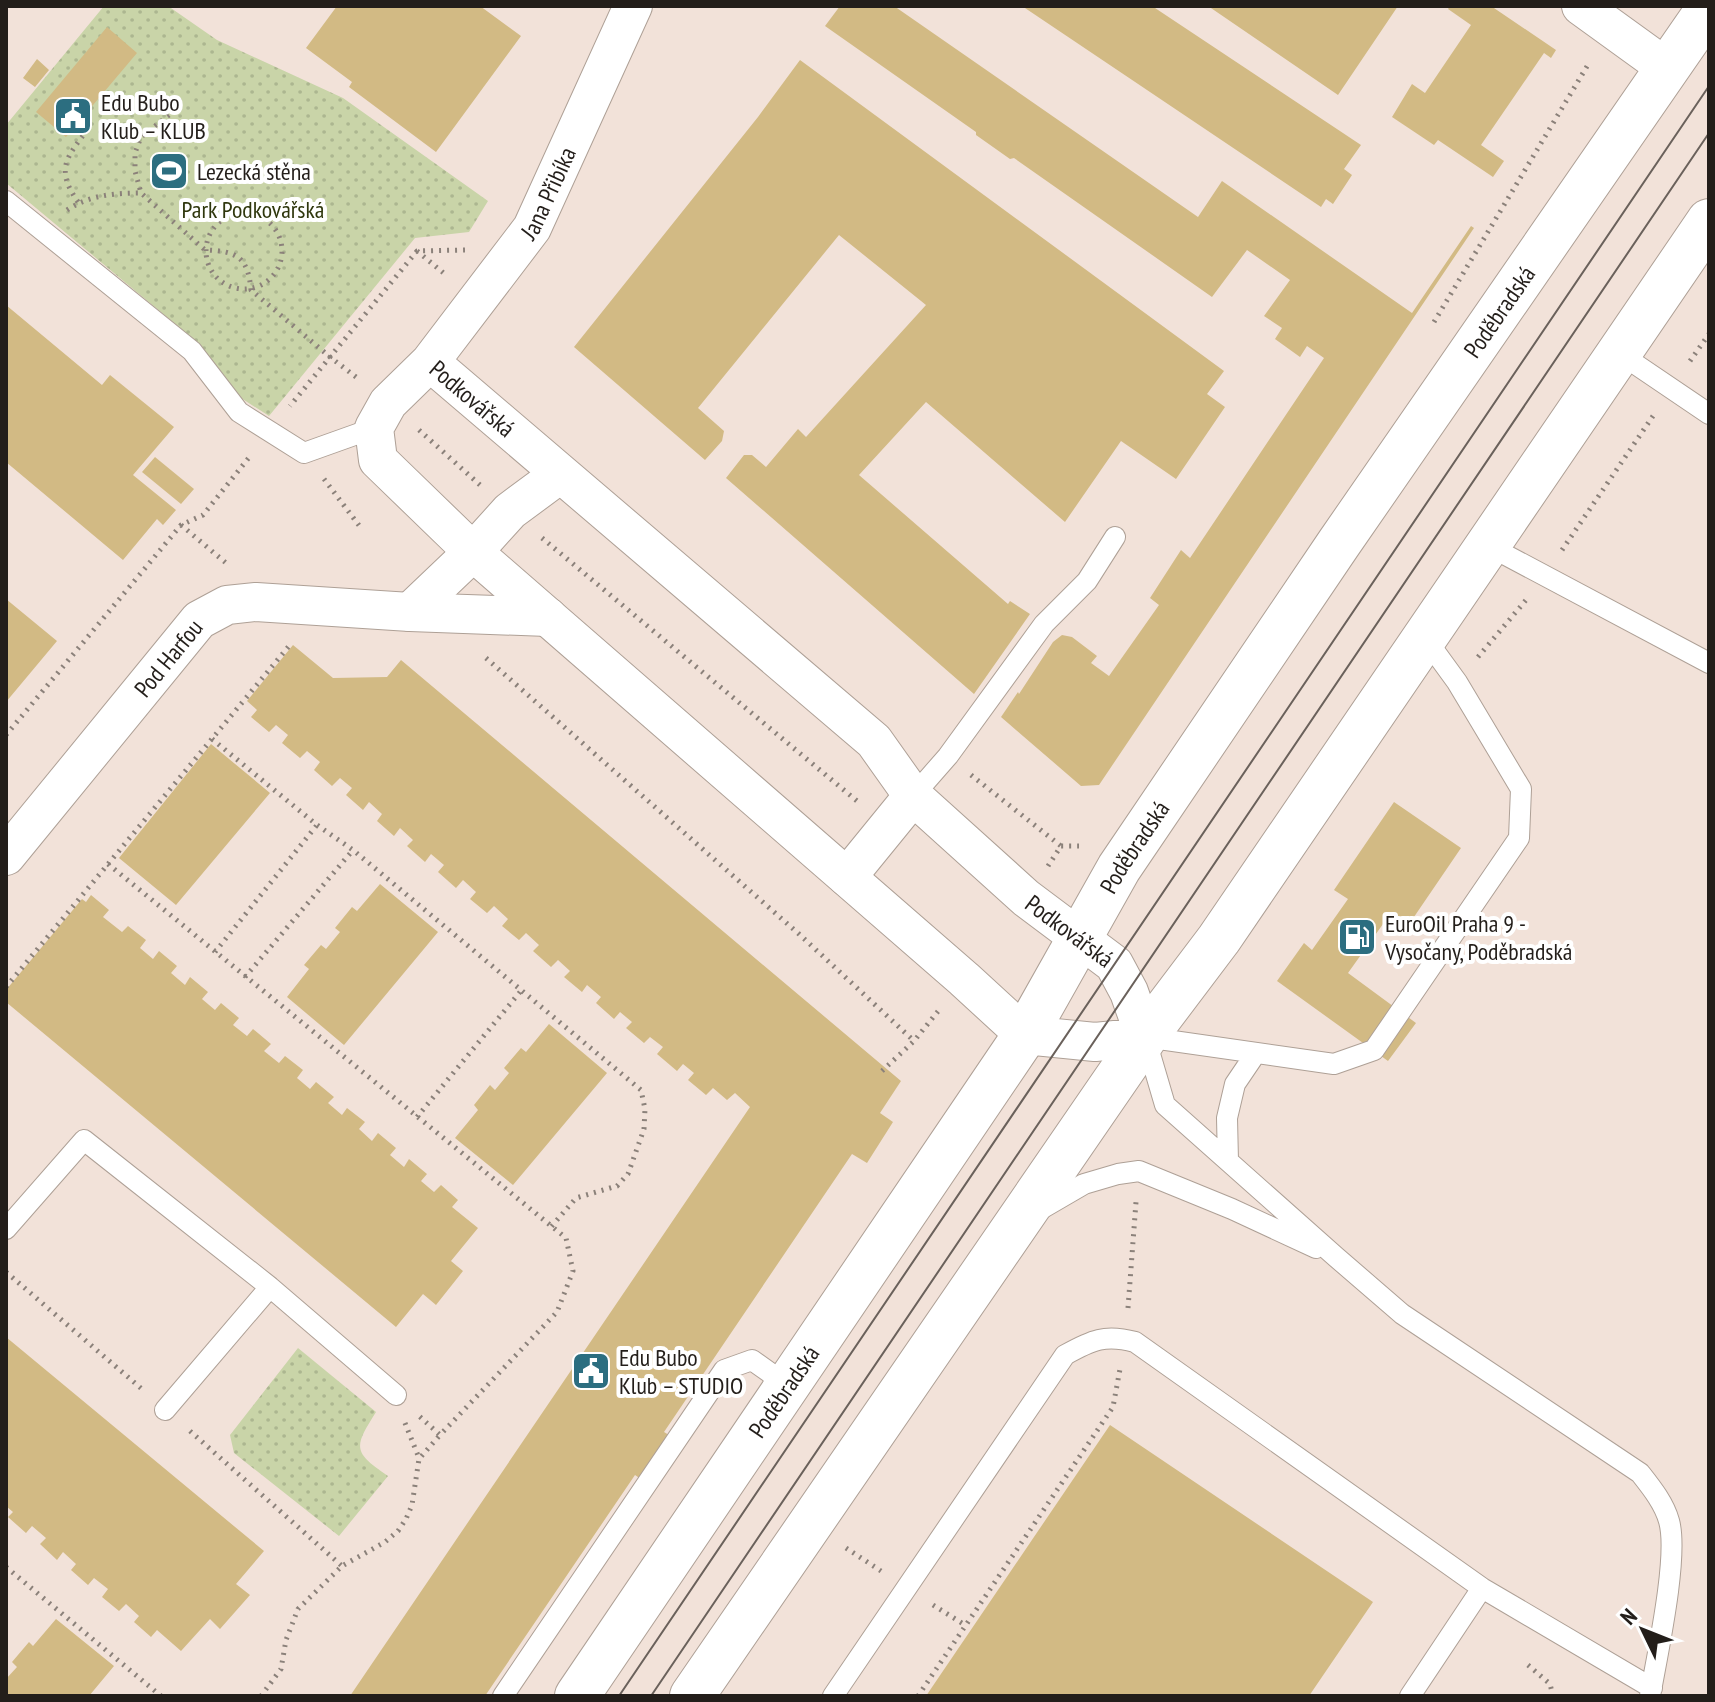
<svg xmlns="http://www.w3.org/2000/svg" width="1715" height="1702" viewBox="0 0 1715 1702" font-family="'PT Sans Narrow',sans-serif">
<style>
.park{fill:url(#park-dots)}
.building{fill:#d2ba84}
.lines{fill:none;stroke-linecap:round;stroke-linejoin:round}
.service-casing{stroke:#aea096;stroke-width:22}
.minor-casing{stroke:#aea096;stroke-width:40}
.primary-casing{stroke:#aea096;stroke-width:46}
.path{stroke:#8b817a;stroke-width:5;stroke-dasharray:2 6;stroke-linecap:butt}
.service{stroke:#fff;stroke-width:20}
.minor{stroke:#fff;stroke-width:38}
.primary{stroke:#fff;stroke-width:44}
.tram{stroke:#6a615b;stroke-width:2}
.labels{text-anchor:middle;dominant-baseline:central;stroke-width:8;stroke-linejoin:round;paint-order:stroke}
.poi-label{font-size:24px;fill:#231e1a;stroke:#fff;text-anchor:start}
.street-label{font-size:24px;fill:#231e1a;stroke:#fff}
.park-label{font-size:24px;fill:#2f370d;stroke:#fff}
</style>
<defs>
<pattern id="park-dots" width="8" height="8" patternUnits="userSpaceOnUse" patternTransform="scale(2)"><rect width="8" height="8" fill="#c9d4a8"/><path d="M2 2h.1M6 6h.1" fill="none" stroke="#acb690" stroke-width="1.8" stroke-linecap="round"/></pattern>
</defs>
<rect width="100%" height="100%" fill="#f2e2d9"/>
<path class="park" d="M 104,6 L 168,6 L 217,40 L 343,98 L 488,201 L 469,232 L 415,238 L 269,416 L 241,398 L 199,344 L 6,183 L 6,125 Z
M 298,1348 L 376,1412 C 354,1447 352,1452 388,1476 L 339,1536 L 234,1453 L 230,1435 Z"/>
<path class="building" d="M 337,6 L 480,6 L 521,36 L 436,152 L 349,87 L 352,82 L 306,48 Z
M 840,6 L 894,6 L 1198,217 L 1222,181 L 1412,313 L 1471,226 L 1474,228 L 1099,785 L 1081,786 L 1001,717 L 1018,692 L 1019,694 L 1053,642 L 1062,635 L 1072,637 L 1097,656 L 1091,663 L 1109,676 L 1159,605 L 1150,598 L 1181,550 L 1190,558 L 1324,358 L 1307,346 L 1300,357 L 1275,339 L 1282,328 L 1264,316 L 1290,280 L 1247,250 L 1212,297 L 1014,158 L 1010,159 L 976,135 L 976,132 L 825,26 Z
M 1022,6 L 1152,6 L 1361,145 L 1344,169 L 1352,175 L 1333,204 L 1326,199 L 1321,207 Z
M 1208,6 L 1398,6 L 1338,95 Z
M 1450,6 L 1491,6 L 1556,50 L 1551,58 L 1544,53 L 1481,145 L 1504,161 L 1493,177 L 1438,140 L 1434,145 L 1392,117 L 1412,84 L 1425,93 L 1471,25 L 1448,9 Z
M 107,27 L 137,53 L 66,137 L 36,112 Z
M 37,59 L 49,70 L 35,87 L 23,78 Z
M 800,60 L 1224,371 L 1207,394 L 1225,407 L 1176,479 L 1121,441 L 1065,522 L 926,402 L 859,475 L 1008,604 L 1010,601 L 1030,614 L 974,694 L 726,478 L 744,455 L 752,455 L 766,467 L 798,429 L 806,437 L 926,305 L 839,235 L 698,408 L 724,431 L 722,441 L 705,460 L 574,347 L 758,117 Z
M 6,305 L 102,385 L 110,375 L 174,427 L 133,475 L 176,510 L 163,525 L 157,519 L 123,560 L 6,462 Z
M 155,457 L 194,489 L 181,504 L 142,472 Z
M 6,599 L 57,641 L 6,702 Z
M 293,645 L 333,678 L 387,677 L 401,660 L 901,1081 L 880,1113 L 893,1122 L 867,1163 L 852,1154 L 664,1432 L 682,1443 L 651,1486 L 635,1475 L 485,1696 L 350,1696 L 750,1107 L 735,1093 L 727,1100 L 713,1088 L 706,1095 L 688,1080 L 694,1073 L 683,1064 L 677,1071 L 657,1054 L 663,1047 L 650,1037 L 644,1043 L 626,1028 L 632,1022 L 620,1012 L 614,1019 L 596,1003 L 601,997 L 587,985 L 582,992 L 564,977 L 570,971 L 558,960 L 551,967 L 533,951 L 539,945 L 526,933 L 519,940 L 502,926 L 508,919 L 494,906 L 487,913 L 470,899 L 476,892 L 463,880 L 456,888 L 438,872 L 444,865 L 431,854 L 425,862 L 407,846 L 413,840 L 400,828 L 394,836 L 377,821 L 382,814 L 369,802 L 363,810 L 346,795 L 352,788 L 340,778 L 332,786 L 314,770 L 320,762 L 307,751 L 300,758 L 282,743 L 288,735 L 276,725 L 269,732 L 251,717 L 257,710 L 247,701 Z
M 211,744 L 270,793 L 176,905 L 119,858 Z
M 1394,802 L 1461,848 L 1401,936 L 1383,924 L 1348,973 L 1416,1023 L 1388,1061 L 1277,981 L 1304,943 L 1312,950 L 1348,899 L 1334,890 Z
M 380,884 L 438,932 L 344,1045 L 287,997 L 309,969 L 304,965 L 321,945 L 326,949 L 340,932 L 335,928 L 352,907 L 357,911 Z
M 91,895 L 109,910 L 103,917 L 122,932 L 128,926 L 146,940 L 140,948 L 153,959 L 159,951 L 177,966 L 171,973 L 185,985 L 190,977 L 208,992 L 202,999 L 215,1010 L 221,1003 L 239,1018 L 233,1025 L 247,1036 L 253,1029 L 271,1044 L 264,1051 L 279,1063 L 285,1056 L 303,1070 L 297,1078 L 310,1089 L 316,1082 L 334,1097 L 328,1103 L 342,1115 L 347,1108 L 365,1122 L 359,1129 L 372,1141 L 378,1133 L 396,1148 L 390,1155 L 404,1167 L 409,1159 L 427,1174 L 421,1181 L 434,1192 L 441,1185 L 458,1200 L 452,1207 L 478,1228 L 451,1261 L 463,1271 L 436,1305 L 423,1294 L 396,1327 L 6,1002 L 6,990 L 82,899 L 86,902 Z
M 549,1024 L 607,1073 L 513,1185 L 455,1138 L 478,1110 L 474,1105 L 490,1085 L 495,1090 L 509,1073 L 504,1068 L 521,1048 L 526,1052 Z
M 6,1337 L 264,1551 L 236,1584 L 250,1595 L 220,1629 L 210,1619 L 181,1651 L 157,1630 L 151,1637 L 134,1622 L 139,1616 L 126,1604 L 119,1611 L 102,1597 L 108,1589 L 94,1578 L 88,1585 L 71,1570 L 76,1564 L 63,1552 L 57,1560 L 40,1544 L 46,1538 L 32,1526 L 26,1533 L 8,1517 L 13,1512 L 6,1506 Z
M 1110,1425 L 1373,1602 L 1309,1696 L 926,1696 Z
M 56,1619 L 114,1666 L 89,1696 L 6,1696 L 6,1679 L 17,1667 L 12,1662 L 29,1642 L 33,1646 Z"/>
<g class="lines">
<g class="service-casing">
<path id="service" d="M 6,201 L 192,351 L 239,412 L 304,453 L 374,428
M 1619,353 L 1709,414
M 1487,545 L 1709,663
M 1425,638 L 1457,682 L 1521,789 L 1519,838 L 1374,1050 L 1334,1064 L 1145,1037 L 1165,1105 L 1336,1257 L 1402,1314 L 1640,1473 C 1651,1487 1664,1503 1669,1521 C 1679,1556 1657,1656 1650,1696
M 913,796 L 948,756 L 1044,624 L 1087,581 L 1115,537
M 1228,1161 L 1227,1118 L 1235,1084 L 1256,1053
M 1041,1209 L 1084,1184 L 1118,1174 L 1139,1171 L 1232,1209 L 1316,1248
M 6,1229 L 84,1140 L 270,1287 L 396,1395
M 165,1410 L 270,1287
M 503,1696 L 724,1370 L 752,1360 L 787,1385
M 833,1696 L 1065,1355 C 1092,1340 1105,1334 1135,1342 L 1482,1588 L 1652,1688
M 1410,1696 L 1482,1588"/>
</g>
<g class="minor-casing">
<g id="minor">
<path d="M 1581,6 L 1668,69"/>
<path id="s1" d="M 430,362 L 874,741 L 913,796 L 1026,898 L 1114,964 L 1129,992 L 1145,1037 L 1095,1042 L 1025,1035 L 964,979 L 473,552 L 378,460 L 374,428 L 388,403 L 430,362 L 532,228 L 633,6"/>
<path d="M 410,612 L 473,552 L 510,511 L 560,474"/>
<path id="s2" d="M 6,856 L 199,620 L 227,605 L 256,602 L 410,612 L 548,617"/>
<path d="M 847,877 L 913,796"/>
</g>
</g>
<g class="primary-casing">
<g id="primary">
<path id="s3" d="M 577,1696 L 1025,1035 L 1119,868 L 1339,543 L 1709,8"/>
<path d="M 692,1696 L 1145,1037 L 1219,939 L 1709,221"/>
</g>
</g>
<path class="path" d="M 169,115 L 141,137 L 135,153 L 135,171 L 141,193 L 205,250 C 237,251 248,257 251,290 L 330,357 L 290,406
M 78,202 C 55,169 66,158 88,129
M 67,210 C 90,195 114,193 141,193
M206 251a38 38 0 1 1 76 0a38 38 0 1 1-76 0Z
M 417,251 L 446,275
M 1434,322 L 1589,63
M 1690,361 L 1709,334
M 356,377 L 330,357 L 417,251 L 465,250
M 419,430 L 480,485
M 324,479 L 361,528
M 181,525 L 226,563
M 542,538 L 857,801
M 1562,550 L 1653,416
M 1478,657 L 1526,600
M 486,658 L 799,934 L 914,1041
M 6,735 L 181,525 L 203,515 L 251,455
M 212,739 L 317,825 L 353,850 L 641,1090 L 645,1109 L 644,1129 L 628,1174 L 617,1186 L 576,1198 L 551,1227
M 971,775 L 1061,846
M 108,864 L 566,1238 L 573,1271 L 557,1312 L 440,1435 L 418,1415
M 1048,866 L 1061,846 L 1079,846
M 215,952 L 317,825
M 245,977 L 353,850
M 6,987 L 289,646
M 882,1071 L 914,1041 L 939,1010
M 417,1117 L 520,992
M 6,1272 L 143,1390
M 1128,1308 L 1136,1202
M 405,1423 L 419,1458
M 190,1431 L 342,1566
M 846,1548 L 881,1571
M 6,1567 L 161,1696
M 933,1605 L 965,1625
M 1528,1665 L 1550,1684 L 1553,1696
M 261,1696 L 281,1669 L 286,1640 L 298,1609 L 342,1566 L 385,1542 L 398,1531 L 406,1519 L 412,1505 L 419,1459 L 440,1435
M 918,1696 L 1113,1407 L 1120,1369"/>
<use href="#service" class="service"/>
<use href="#minor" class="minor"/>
<use href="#primary" class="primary"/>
<path class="tram" d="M 619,1696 L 1709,86
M 651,1696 L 1709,133"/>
</g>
<defs>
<g id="civic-square" transform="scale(2)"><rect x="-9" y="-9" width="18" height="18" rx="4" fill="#2c6e80" stroke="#fff"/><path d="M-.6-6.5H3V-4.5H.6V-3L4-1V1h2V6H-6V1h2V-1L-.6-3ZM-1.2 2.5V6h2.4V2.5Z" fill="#fff"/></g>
<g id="stadium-square" transform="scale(2)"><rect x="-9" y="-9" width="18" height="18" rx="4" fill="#2c6e80" stroke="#fff"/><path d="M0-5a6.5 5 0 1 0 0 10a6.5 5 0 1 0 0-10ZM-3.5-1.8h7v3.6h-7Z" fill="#fff"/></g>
<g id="fuel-square" transform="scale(2)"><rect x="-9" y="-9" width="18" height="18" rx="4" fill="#2c6e80" stroke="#fff"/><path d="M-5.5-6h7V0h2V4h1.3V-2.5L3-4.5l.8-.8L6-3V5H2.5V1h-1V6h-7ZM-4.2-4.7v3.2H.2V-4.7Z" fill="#fff"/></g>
</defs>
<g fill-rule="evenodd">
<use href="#civic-square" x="73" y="116"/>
<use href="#stadium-square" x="169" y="171"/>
<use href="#fuel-square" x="1357" y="937"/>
<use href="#civic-square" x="591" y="1371"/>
</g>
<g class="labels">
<g class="poi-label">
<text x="101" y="102">Edu Bubo<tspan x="101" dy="28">Klub – KLUB</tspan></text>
<text x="197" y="171">Lezecká stěna</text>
<text x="1385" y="923">EuroOil Praha 9 -<tspan x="1385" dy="28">Vysočany, Poděbradská</tspan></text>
<text x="619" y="1357">Edu Bubo<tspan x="619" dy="28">Klub – STUDIO</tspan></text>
</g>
<g class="street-label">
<text stroke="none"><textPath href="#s1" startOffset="2306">Jana Přibíka</textPath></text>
<text stroke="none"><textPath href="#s3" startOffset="1664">Poděbradská</textPath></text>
<text stroke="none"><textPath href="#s1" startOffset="56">Podkovářská</textPath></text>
<text stroke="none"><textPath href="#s2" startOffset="256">Pod Harfou</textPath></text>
<text stroke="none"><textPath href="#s3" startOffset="1016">Poděbradská</textPath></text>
<text stroke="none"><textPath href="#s1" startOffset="858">Podkovářská</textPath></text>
<text stroke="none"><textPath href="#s3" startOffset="368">Poděbradská</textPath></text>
</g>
<g class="park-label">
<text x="253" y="209">Park Podkovářská</text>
</g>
</g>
<rect width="1715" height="1702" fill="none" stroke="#231e1a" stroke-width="16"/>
<g transform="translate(1643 1630) rotate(313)" stroke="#ffffff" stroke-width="6" paint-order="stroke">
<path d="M0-6L14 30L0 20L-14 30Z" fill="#231e1a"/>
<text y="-12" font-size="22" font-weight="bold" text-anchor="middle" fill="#231e1a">N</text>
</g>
</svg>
